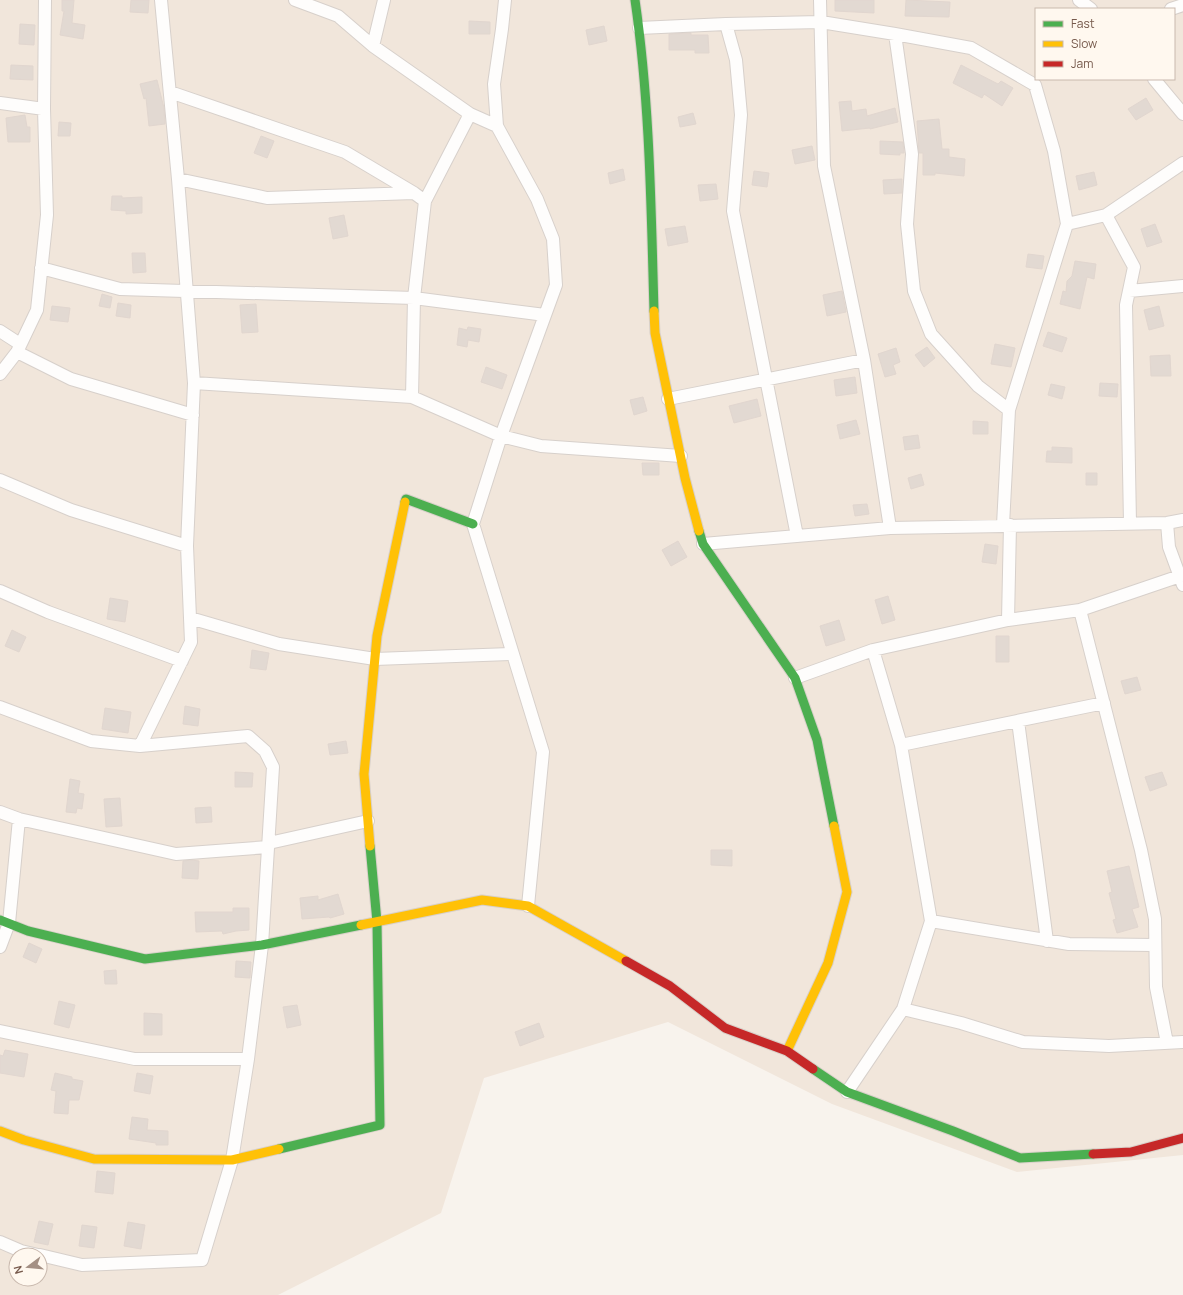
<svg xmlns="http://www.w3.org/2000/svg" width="1183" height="1295" viewBox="0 0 1183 1295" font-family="Manrope,sans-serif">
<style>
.residential{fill:#f1e6db;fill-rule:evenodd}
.building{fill:#e2d9d2;stroke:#e1d6cf}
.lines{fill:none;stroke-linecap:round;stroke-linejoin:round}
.street-casing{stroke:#d7d0cb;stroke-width:14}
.fast-casing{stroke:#d8d0c9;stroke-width:11}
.slow-casing{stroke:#d8d0c9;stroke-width:11}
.jam-casing{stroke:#d8d0c9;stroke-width:11}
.street{stroke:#fefdfc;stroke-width:12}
.fast{stroke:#4caf50;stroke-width:9}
.slow{stroke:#ffc107;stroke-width:9}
.jam{stroke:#c62828;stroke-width:9}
</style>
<rect width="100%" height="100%" fill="#f8f3ed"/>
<path class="residential" d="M 0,0 L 1183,0 L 1183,1155 L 1017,1172 L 832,1104 L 668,1022 L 484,1078 L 441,1213 L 278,1295 L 0,1295 ZM 1036,9 L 1174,9 L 1174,79 L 1036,79 ZM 16,1255 L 40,1255 L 40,1279 L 16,1279 Z"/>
<path class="building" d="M 62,0 L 74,0 L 72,23 L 85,25 L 83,39 L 60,35 L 64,11 L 62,11 Z
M 131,0 L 149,0 L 148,13 L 130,12 Z
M 835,0 L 874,0 L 874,13 L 835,11 Z
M 906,0 L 950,2 L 949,17 L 905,16 Z
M 469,21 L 490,22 L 490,34 L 469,34 Z
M 20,24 L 35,25 L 34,45 L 19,44 Z
M 604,26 L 607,41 L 589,45 L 586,30 Z
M 691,33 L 691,35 L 708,35 L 709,53 L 695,53 L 695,50 L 669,50 L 669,34 Z
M 11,65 L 33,66 L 33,80 L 10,79 Z
M 961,65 L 998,84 L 1001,81 L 1013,88 L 1002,106 L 984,94 L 982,98 L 953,83 Z
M 157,80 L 164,108 L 165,124 L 149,126 L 146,98 L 144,99 L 140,84 Z
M 1146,98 L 1153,110 L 1136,120 L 1128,109 Z
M 851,101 L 852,111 L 866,109 L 867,116 L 895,108 L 898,122 L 870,129 L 870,128 L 842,131 L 839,102 Z
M 693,113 L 696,124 L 680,127 L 678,117 Z
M 25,115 L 27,127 L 30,127 L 30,142 L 8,142 L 6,118 Z
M 939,119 L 942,149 L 949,149 L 949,157 L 965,159 L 964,176 L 935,173 L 935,175 L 923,175 L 923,153 L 919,153 L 917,121 Z
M 59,122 L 71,123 L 70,136 L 58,136 Z
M 261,136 L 274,141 L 267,158 L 254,153 Z
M 880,141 L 903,142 L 904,153 L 900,153 L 900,155 L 880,154 Z
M 812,146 L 815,160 L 795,164 L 792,150 Z
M 623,169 L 625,180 L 610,184 L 608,173 Z
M 754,171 L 769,173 L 767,187 L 752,185 Z
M 1094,172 L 1097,185 L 1079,190 L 1076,176 Z
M 902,179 L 902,193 L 884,194 L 883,180 Z
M 716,184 L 718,199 L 700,201 L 698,185 Z
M 112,196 L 122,196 L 122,198 L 142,197 L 142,213 L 126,214 L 126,211 L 111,210 Z
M 344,215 L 348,236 L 333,239 L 329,218 Z
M 1155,224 L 1162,242 L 1147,247 L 1141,229 Z
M 685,226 L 688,242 L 668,246 L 665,229 Z
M 132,253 L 145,253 L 146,272 L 133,273 Z
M 1028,254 L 1044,256 L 1042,269 L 1026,267 Z
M 1075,261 L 1096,264 L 1094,279 L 1087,277 L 1080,309 L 1060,304 L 1063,291 L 1066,292 L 1067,281 L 1072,276 Z
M 842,291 L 846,312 L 827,316 L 823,295 Z
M 102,294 L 112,297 L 110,308 L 99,306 Z
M 118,303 L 131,305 L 130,318 L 116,316 Z
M 256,304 L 258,332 L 242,333 L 240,305 Z
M 52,306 L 70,308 L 68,322 L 50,320 Z
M 1159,306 L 1164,326 L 1149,330 L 1144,310 Z
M 468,327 L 481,329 L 479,342 L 468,340 L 467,347 L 457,345 L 459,328 L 467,330 Z
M 1048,332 L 1067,338 L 1062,352 L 1043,346 Z
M 995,344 L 1015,348 L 1011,367 L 991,364 Z
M 927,347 L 935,358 L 924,367 L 915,355 Z
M 896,348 L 900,362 L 893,365 L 896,374 L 885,377 L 878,354 Z
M 1170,355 L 1171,376 L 1151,376 L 1150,356 Z
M 486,367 L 507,375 L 502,389 L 481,382 Z
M 855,377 L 857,393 L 836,396 L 834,380 Z
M 1100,383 L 1118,384 L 1117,397 L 1099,396 Z
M 1051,384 L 1065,387 L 1062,399 L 1048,395 Z
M 643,397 L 647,411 L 634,415 L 630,400 Z
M 757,399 L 761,416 L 734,423 L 729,406 Z
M 856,420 L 860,434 L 840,439 L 837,425 Z
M 973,421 L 988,422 L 988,434 L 973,434 Z
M 918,435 L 920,448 L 905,450 L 903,437 Z
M 1052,447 L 1072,448 L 1072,463 L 1046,462 L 1047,451 L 1052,451 Z
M 642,463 L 659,463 L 659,475 L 643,475 Z
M 1086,473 L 1097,473 L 1097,485 L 1086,485 Z
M 921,474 L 924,485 L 911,489 L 908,478 Z
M 867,504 L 869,514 L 855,516 L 853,505 Z
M 678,541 L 687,557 L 671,566 L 662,550 Z
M 985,544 L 998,546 L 996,564 L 982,562 Z
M 888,596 L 895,620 L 882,624 L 875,600 Z
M 110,598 L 128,601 L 125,622 L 107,619 Z
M 839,620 L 845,640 L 826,646 L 820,626 Z
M 12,630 L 26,637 L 19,652 L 5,646 Z
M 996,636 L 1009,636 L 1009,662 L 996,662 Z
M 252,650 L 269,653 L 266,670 L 250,668 Z
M 1137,677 L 1141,690 L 1125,694 L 1121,681 Z
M 185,706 L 200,709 L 198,726 L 183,724 Z
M 105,708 L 131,712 L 128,733 L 102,729 Z
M 346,741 L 348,753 L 330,755 L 328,744 Z
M 235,772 L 253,773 L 252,787 L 235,787 Z
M 1162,772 L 1167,785 L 1150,791 L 1145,777 Z
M 70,779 L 80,781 L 78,793 L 84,794 L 82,809 L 77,808 L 76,813 L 66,812 Z
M 120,798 L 122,826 L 106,827 L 104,799 Z
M 211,807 L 212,822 L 196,823 L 195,808 Z
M 711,850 L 732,850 L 732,866 L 711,865 Z
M 192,860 L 199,861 L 198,879 L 182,878 L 183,861 Z
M 1129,866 L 1139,907 L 1132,909 L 1138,927 L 1117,933 L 1113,920 L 1116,919 L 1109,893 L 1112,892 L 1107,871 Z
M 338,894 L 344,914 L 330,918 L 329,917 L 302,919 L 300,898 L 318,896 L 318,900 Z
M 233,908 L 249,908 L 249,930 L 236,931 L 223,934 L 222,931 L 196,932 L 195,912 L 233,912 Z
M 29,943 L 42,949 L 36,963 L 23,957 Z
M 236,961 L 251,962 L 250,978 L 235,977 Z
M 116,970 L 117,984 L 105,984 L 104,971 Z
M 59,1001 L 75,1005 L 69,1028 L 54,1024 Z
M 297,1005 L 301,1025 L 287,1028 L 283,1007 Z
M 144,1013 L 162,1014 L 162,1035 L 144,1035 Z
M 539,1023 L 544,1037 L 520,1046 L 515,1032 Z
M 5,1050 L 28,1054 L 24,1077 L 0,1073 L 0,1055 L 3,1056 Z
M 55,1073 L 72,1077 L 72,1079 L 83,1081 L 79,1100 L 69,1100 L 68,1114 L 54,1113 L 56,1091 L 51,1090 Z
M 137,1073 L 153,1076 L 150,1094 L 134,1091 Z
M 132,1117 L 148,1119 L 147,1130 L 168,1131 L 168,1145 L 156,1145 L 156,1143 L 129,1139 Z
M 97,1171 L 115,1173 L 113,1194 L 95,1192 Z
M 39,1221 L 53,1224 L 48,1245 L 34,1242 Z
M 128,1222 L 145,1225 L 141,1249 L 124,1246 Z
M 82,1225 L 97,1227 L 94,1248 L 79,1246 Z"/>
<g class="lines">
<g class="street-casing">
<path id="street" d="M 295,0 L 338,16 L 373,46 L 470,114 L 497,126
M 505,0 L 502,29 L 494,84 L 497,126 L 537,199 L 553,239 L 556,285 L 501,436 L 473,524 L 543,752 L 528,906
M 820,0 L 824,166 L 864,360 L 890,528
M 1079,0 L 1091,9
M 1171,9 L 1183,5
M 726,24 L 736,60 L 741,115 L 733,211 L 797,536
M 639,28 L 726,24 L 821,22 L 895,34 L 971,48 L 1035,85 L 1054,151 L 1067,224 L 1009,410 L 1003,525
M 895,34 L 912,154 L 907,224 L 914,291 L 931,334 L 978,386 L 1009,410
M 373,46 L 384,0
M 1154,79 L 1183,114
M 170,92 L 345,152 L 414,193 L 425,201
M 0,103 L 44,109
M 178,179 L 267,198 L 414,193
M 1106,215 L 1134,267 L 1126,305 L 1130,523
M 1067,224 L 1106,215 L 1183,163
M 41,268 L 120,289 L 414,298 L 545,315
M 1129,291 L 1183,286
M 0,331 L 20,344
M 17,352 L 71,379 L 193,415
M 0,374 L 17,352 L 37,310 L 47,215 L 44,109 L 45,0
M 194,383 L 412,397 L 501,436 L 541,446 L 681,456
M 412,397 L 414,298 L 425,201 L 470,114
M 668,399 L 864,360
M 0,480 L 71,510 L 187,546
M 1167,523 L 1169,547 L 1183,585
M 703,544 L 890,528 L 1167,523 L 1183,520
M 0,591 L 48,612 L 182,661
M 1080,610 L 1141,850 L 1155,919 L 1156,987 L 1167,1043
M 190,618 L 279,644 L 375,659 L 512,654
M 1008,620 L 1010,525
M 795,678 L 873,650 L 1008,620 L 1080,610 L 1180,576
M 0,707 L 91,741 L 140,746 L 248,736 L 265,751 L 273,767 L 262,945 L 248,1059 L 232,1160 L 202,1260 L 82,1265 L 40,1255
M 1018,721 L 1047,941
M 901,745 L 1104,703
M 140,746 L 191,642 L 187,546 L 194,383 L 178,179 L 161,0
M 0,812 L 19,819 L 176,854 L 268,847
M 269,843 L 368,821
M 931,921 L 1069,944 L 1154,945
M 0,947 L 9,923 L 19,819
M 903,1009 L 961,1023 L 1023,1042 L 1109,1046 L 1183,1042
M 0,1031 L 135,1059 L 248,1059
M 847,1092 L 903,1009 L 931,921 L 901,745 L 873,650
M 0,1242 L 21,1251 L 38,1255"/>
</g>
<g class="fast-casing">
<path id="fast" d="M 635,0 C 650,103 651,207 654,311
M 405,502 L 406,499 L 473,524
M 699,531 L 703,544 L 795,678 L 817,740 L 834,826
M 0,920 L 28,931 L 145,959 L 262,945 L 361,925
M 813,1069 L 847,1092 L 953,1131 L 1020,1158 L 1093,1154
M 279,1149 L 380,1125 L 377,922 L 370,846"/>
</g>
<g class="slow-casing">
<path id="slow" d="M 654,311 L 655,333 L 685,478 L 699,531
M 370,846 L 364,774 L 377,636 L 405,502
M 361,925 L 482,900 L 528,906 L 626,961
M 787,1051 L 828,963 L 847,892 L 834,826
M 0,1131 L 24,1140 L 94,1159 L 232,1160 L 279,1149"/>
</g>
<g class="jam-casing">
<path id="jam" d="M 626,961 L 670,986 L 725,1028 L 787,1051 L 813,1069
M 1093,1154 L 1131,1152 L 1183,1138"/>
</g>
<use href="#street" class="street"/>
<use href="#fast" class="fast"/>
<use href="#slow" class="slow"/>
<use href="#jam" class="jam"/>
</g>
<rect x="1035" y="8" width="140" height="72" fill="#fff8ef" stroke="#c9b9ae"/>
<rect x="1043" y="21" width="20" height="6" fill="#4caf50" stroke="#c9b9ae"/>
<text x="1071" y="28" font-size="12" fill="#775a4c">Fast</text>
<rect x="1043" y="41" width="20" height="6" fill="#ffc107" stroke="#c9b9ae"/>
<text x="1071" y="48" font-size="12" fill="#775a4c">Slow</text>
<rect x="1043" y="61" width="20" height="6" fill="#c62828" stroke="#c9b9ae"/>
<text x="1071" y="68" font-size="12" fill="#775a4c">Jam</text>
<g transform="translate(28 1267) rotate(254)"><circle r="19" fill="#fff8ef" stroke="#c9b9ae"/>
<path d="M0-3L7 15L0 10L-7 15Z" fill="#a49084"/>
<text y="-6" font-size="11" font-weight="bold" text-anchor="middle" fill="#775a4c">N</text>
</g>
</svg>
